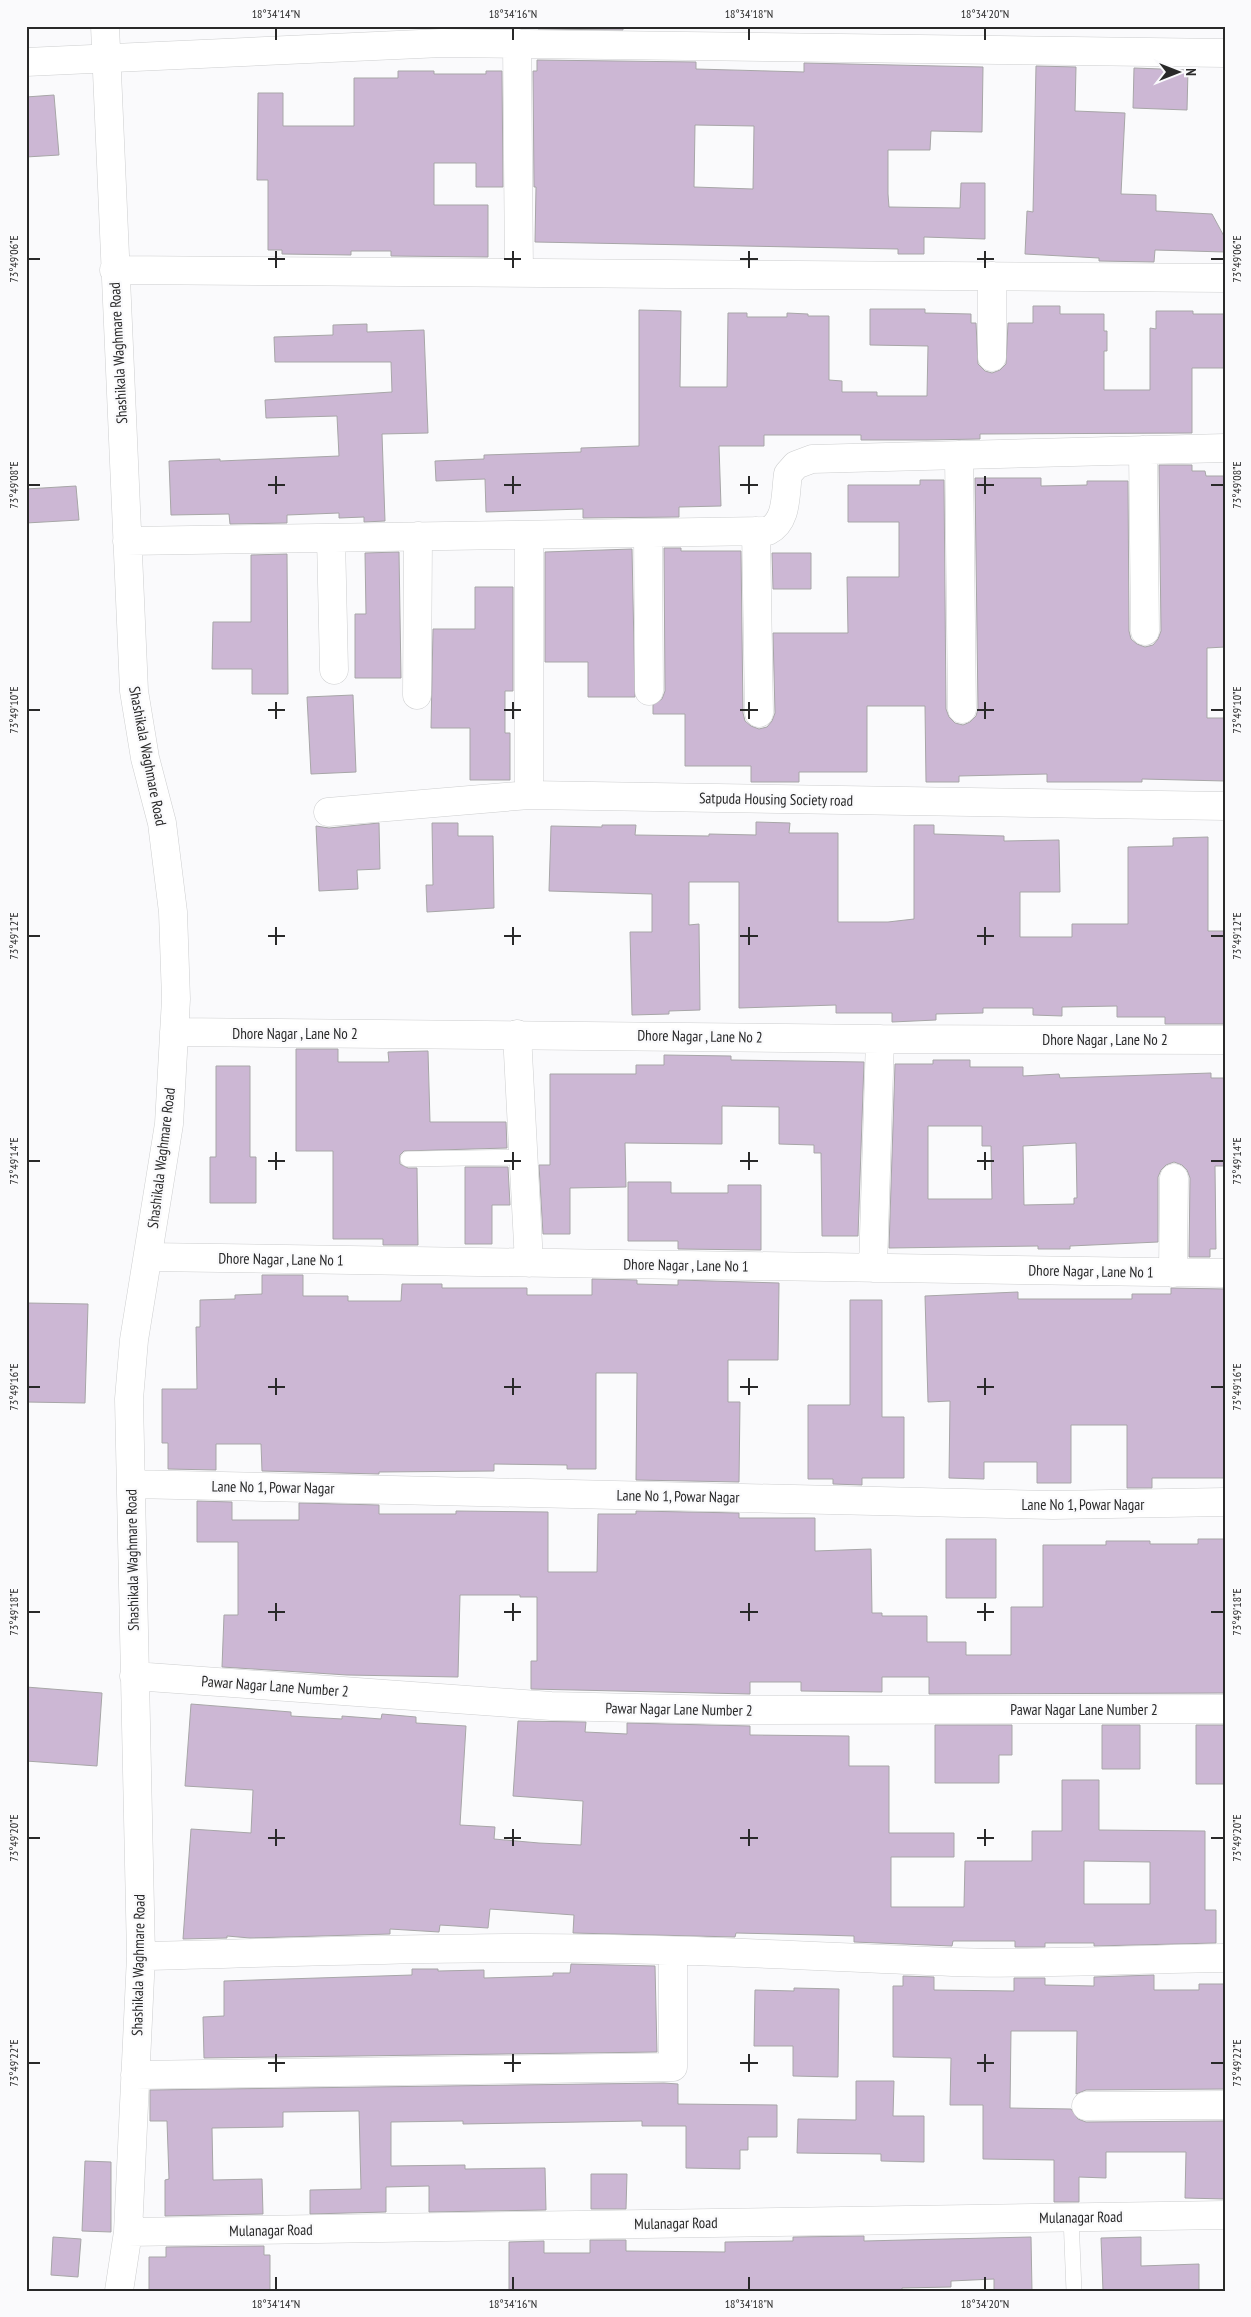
<svg xmlns="http://www.w3.org/2000/svg" width="1251" height="2317" viewBox="0 0 1251 2317" font-family="'PT Sans Narrow',sans-serif">
<style>
.building{fill:#ccb7d4;stroke:#a7a6a7;fill-rule:evenodd}
.lines{fill:none;stroke-linecap:round;stroke-linejoin:round}
.lane-casing{stroke:#cdcecf;stroke-width:16}
.street-casing{stroke:#cdcecf;stroke-width:29}
.lane{stroke:#fff;stroke-width:15}
.street{stroke:#fff;stroke-width:28}
.ticks{fill:none;stroke:#292929;stroke-width:2}
.labels{text-anchor:middle;dominant-baseline:central;stroke-width:4.5;stroke-linejoin:round;paint-order:stroke}
.street-label{font-size:15px;fill:#292929;stroke:#fafafc}
.neatline{fill:none;stroke:#292929;stroke-width:2}
.ticks-label{font-size:12px;text-anchor:middle;fill:#292929}
</style>
<rect width="100%" height="100%" fill="#fafafc"/>
<path class="building" d="M 538,26 L 623,26 L 623,30 L 538,29 Z
M 537,60 L 696,62 L 696,69 L 804,72 L 804,63 L 983,67 L 982,132 L 931,131 L 930,150 L 888,150 L 888,194 L 889,207 L 960,208 L 961,183 L 985,183 L 985,239 L 924,237 L 924,254 L 898,254 L 898,249 L 535,242 L 536,187 L 534,187 L 533,71 L 537,71 ZM 695,125 L 754,126 L 753,189 L 694,187 Z
M 1036,66 L 1076,67 L 1075,111 L 1125,113 L 1121,194 L 1156,195 L 1156,211 L 1212,214 L 1225,238 L 1225,252 L 1155,250 L 1154,262 L 1099,261 L 1099,258 L 1025,254 L 1027,211 L 1033,212 Z
M 1134,68 L 1188,70 L 1187,110 L 1133,108 Z
M 398,71 L 434,71 L 434,74 L 486,74 L 486,71 L 502,71 L 503,187 L 476,187 L 476,163 L 434,163 L 434,205 L 488,205 L 488,257 L 391,256 L 391,251 L 351,251 L 351,255 L 282,254 L 282,250 L 268,250 L 268,180 L 257,180 L 258,93 L 283,93 L 283,126 L 354,126 L 354,78 L 398,78 Z
M 54,95 L 59,155 L 26,157 L 26,97 Z
M 1033,306 L 1060,306 L 1060,314 L 1104,314 L 1104,331 L 1107,331 L 1107,351 L 1104,351 L 1104,390 L 1150,390 L 1150,328 L 1156,329 L 1156,311 L 1193,311 L 1193,314 L 1225,314 L 1225,368 L 1192,368 L 1192,433 L 980,434 L 980,439 L 926,440 L 861,440 L 861,435 L 764,435 L 764,446 L 719,446 L 721,506 L 679,507 L 679,517 L 583,518 L 583,509 L 486,512 L 485,479 L 436,481 L 435,461 L 484,459 L 484,455 L 581,452 L 581,448 L 639,446 L 639,310 L 681,311 L 680,387 L 727,387 L 728,313 L 747,313 L 747,317 L 787,317 L 787,313 L 808,314 L 808,316 L 829,316 L 829,380 L 842,381 L 842,392 L 877,392 L 877,396 L 927,396 L 928,346 L 870,345 L 870,309 L 925,309 L 925,313 L 971,314 L 971,323 L 976,323 L 978,364 L 985,371 L 992,373 L 1000,370 L 1006,364 L 1008,323 L 1033,323 Z
M 367,324 L 367,332 L 424,330 L 428,433 L 382,434 L 385,521 L 364,522 L 364,517 L 339,518 L 339,513 L 287,515 L 287,523 L 230,524 L 229,514 L 171,515 L 169,461 L 220,459 L 220,461 L 339,456 L 337,416 L 266,418 L 265,400 L 392,392 L 391,362 L 275,362 L 274,337 L 333,335 L 333,325 Z
M 1159,465 L 1192,465 L 1192,471 L 1205,471 L 1206,476 L 1225,476 L 1225,647 L 1207,648 L 1207,718 L 1225,718 L 1225,781 L 1142,779 L 1142,782 L 1047,782 L 1047,774 L 959,776 L 959,782 L 926,782 L 925,706 L 867,706 L 867,772 L 799,772 L 799,782 L 751,782 L 751,766 L 685,766 L 685,714 L 653,714 L 653,705 L 662,699 L 665,691 L 664,548 L 681,548 L 681,551 L 741,551 L 743,713 L 745,721 L 751,726 L 759,729 L 767,727 L 772,721 L 775,713 L 773,633 L 848,633 L 847,577 L 899,577 L 899,522 L 848,522 L 848,485 L 920,485 L 920,480 L 944,480 L 946,709 L 949,717 L 955,723 L 963,725 L 970,722 L 976,716 L 978,709 L 975,478 L 1041,478 L 1041,486 L 1087,485 L 1087,481 L 1128,481 L 1129,631 L 1131,639 L 1137,644 L 1145,647 L 1153,645 L 1158,639 L 1161,631 Z
M 76,486 L 79,520 L 26,523 L 26,489 Z
M 632,549 L 635,697 L 588,697 L 588,662 L 545,662 L 545,552 Z
M 399,552 L 401,678 L 355,678 L 355,614 L 366,614 L 365,553 Z
M 772,553 L 811,553 L 811,589 L 773,589 Z
M 287,554 L 288,694 L 252,694 L 252,669 L 212,669 L 213,622 L 251,622 L 251,555 Z
M 475,587 L 513,587 L 513,691 L 505,691 L 505,733 L 510,733 L 510,780 L 470,780 L 470,728 L 431,728 L 433,629 L 475,629 Z
M 353,695 L 356,772 L 311,774 L 307,697 Z
M 756,822 L 790,823 L 789,833 L 838,833 L 838,922 L 888,922 L 914,919 L 914,825 L 934,825 L 934,834 L 1004,836 L 1004,841 L 1059,840 L 1060,892 L 1020,892 L 1020,937 L 1072,937 L 1072,924 L 1128,924 L 1128,847 L 1173,846 L 1173,838 L 1208,837 L 1208,931 L 1225,931 L 1225,1024 L 1165,1024 L 1165,1017 L 1117,1017 L 1117,1006 L 1062,1007 L 1062,1016 L 1033,1015 L 1033,1008 L 983,1008 L 983,1013 L 936,1014 L 936,1020 L 892,1022 L 892,1013 L 836,1013 L 836,1005 L 739,1008 L 739,882 L 689,882 L 689,925 L 699,924 L 700,1010 L 669,1011 L 669,1014 L 632,1015 L 630,932 L 652,932 L 652,894 L 549,891 L 551,826 L 602,827 L 602,825 L 636,825 L 635,835 L 709,836 L 709,834 L 756,835 Z
M 379,823 L 380,869 L 357,870 L 358,889 L 319,891 L 316,826 L 329,828 Z
M 432,823 L 458,823 L 458,836 L 493,836 L 494,908 L 427,912 L 426,885 L 433,885 Z
M 296,1049 L 338,1049 L 338,1062 L 389,1062 L 388,1052 L 428,1051 L 430,1122 L 506,1122 L 507,1148 L 404,1151 L 400,1155 L 400,1164 L 408,1168 L 417,1168 L 418,1245 L 383,1245 L 383,1239 L 333,1239 L 333,1151 L 296,1151 Z
M 664,1055 L 731,1056 L 731,1060 L 864,1062 L 858,1236 L 822,1236 L 821,1153 L 814,1153 L 814,1145 L 779,1144 L 779,1107 L 722,1106 L 722,1144 L 625,1143 L 626,1187 L 570,1188 L 570,1234 L 543,1234 L 539,1165 L 550,1165 L 550,1074 L 636,1074 L 636,1065 L 664,1065 Z
M 933,1060 L 970,1060 L 970,1067 L 1023,1067 L 1023,1076 L 1059,1074 L 1060,1078 L 1211,1073 L 1211,1078 L 1225,1078 L 1225,1166 L 1215,1166 L 1216,1249 L 1210,1249 L 1210,1257 L 1189,1257 L 1190,1178 L 1187,1170 L 1182,1165 L 1174,1162 L 1166,1165 L 1161,1170 L 1158,1177 L 1158,1242 L 1070,1246 L 1070,1249 L 1038,1249 L 1038,1246 L 889,1248 L 895,1064 L 933,1064 ZM 928,1126 L 982,1126 L 982,1146 L 991,1146 L 992,1199 L 928,1199 ZM 1076,1143 L 1077,1198 L 1074,1198 L 1074,1204 L 1024,1205 L 1023,1146 Z
M 216,1066 L 250,1066 L 250,1157 L 256,1157 L 256,1203 L 210,1203 L 210,1157 L 216,1157 Z
M 465,1167 L 508,1167 L 510,1205 L 492,1205 L 492,1244 L 465,1244 Z
M 628,1182 L 671,1182 L 671,1193 L 728,1193 L 728,1185 L 761,1185 L 761,1250 L 678,1249 L 678,1241 L 628,1241 Z
M 262,1275 L 303,1275 L 303,1296 L 348,1296 L 348,1301 L 401,1301 L 402,1284 L 442,1284 L 442,1288 L 527,1288 L 527,1295 L 592,1295 L 592,1279 L 637,1280 L 637,1284 L 678,1285 L 678,1280 L 779,1283 L 778,1360 L 728,1360 L 728,1402 L 740,1402 L 739,1482 L 636,1480 L 637,1373 L 596,1373 L 596,1469 L 567,1469 L 567,1465 L 494,1464 L 494,1471 L 379,1472 L 379,1474 L 262,1471 L 261,1444 L 216,1444 L 216,1470 L 168,1469 L 168,1443 L 162,1443 L 162,1389 L 197,1389 L 196,1327 L 200,1327 L 200,1300 L 235,1299 L 235,1295 L 262,1294 Z
M 1171,1288 L 1225,1289 L 1225,1478 L 1152,1478 L 1152,1488 L 1127,1488 L 1127,1425 L 1071,1425 L 1071,1483 L 1037,1483 L 1037,1462 L 984,1462 L 984,1479 L 949,1478 L 950,1401 L 928,1402 L 925,1296 L 1018,1292 L 1018,1299 L 1132,1299 L 1132,1294 L 1171,1294 Z
M 850,1300 L 882,1300 L 882,1417 L 904,1417 L 904,1478 L 862,1478 L 862,1485 L 833,1484 L 833,1479 L 808,1479 L 808,1405 L 850,1405 Z
M 27,1303 L 88,1304 L 85,1403 L 26,1402 Z
M 197,1501 L 232,1502 L 232,1520 L 299,1520 L 299,1503 L 379,1505 L 379,1514 L 456,1514 L 456,1511 L 548,1512 L 548,1572 L 597,1572 L 598,1514 L 636,1514 L 636,1511 L 739,1513 L 739,1518 L 815,1518 L 815,1551 L 871,1549 L 872,1613 L 882,1613 L 882,1616 L 927,1616 L 927,1642 L 966,1642 L 966,1655 L 1011,1655 L 1011,1607 L 1043,1607 L 1043,1545 L 1106,1545 L 1106,1541 L 1150,1541 L 1150,1544 L 1198,1544 L 1198,1539 L 1225,1539 L 1225,1693 L 929,1694 L 929,1677 L 882,1677 L 882,1692 L 801,1691 L 801,1682 L 750,1682 L 750,1694 L 531,1689 L 531,1661 L 537,1661 L 537,1597 L 520,1597 L 520,1595 L 460,1595 L 458,1677 L 347,1675 L 222,1667 L 224,1615 L 238,1615 L 238,1542 L 197,1542 Z
M 946,1539 L 996,1539 L 996,1598 L 946,1598 Z
M 26,1687 L 102,1693 L 97,1766 L 26,1761 Z
M 191,1704 L 291,1712 L 291,1716 L 342,1719 L 342,1716 L 381,1719 L 382,1714 L 416,1717 L 416,1723 L 466,1726 L 460,1825 L 495,1827 L 494,1839 L 539,1843 L 581,1845 L 583,1801 L 513,1796 L 518,1721 L 586,1722 L 585,1732 L 627,1734 L 627,1723 L 750,1726 L 750,1735 L 849,1736 L 849,1766 L 889,1766 L 889,1833 L 954,1833 L 954,1857 L 891,1857 L 891,1907 L 964,1907 L 965,1861 L 1032,1861 L 1032,1831 L 1062,1831 L 1062,1780 L 1099,1780 L 1099,1830 L 1205,1831 L 1205,1910 L 1216,1910 L 1216,1943 L 1094,1946 L 1094,1943 L 1045,1943 L 1045,1947 L 1015,1947 L 1015,1941 L 953,1941 L 952,1946 L 854,1942 L 854,1936 L 821,1935 L 736,1933 L 735,1937 L 573,1933 L 574,1915 L 490,1909 L 488,1928 L 440,1925 L 439,1932 L 390,1929 L 390,1934 L 250,1938 L 227,1936 L 227,1938 L 183,1939 L 191,1829 L 251,1833 L 253,1790 L 185,1786 ZM 1084,1861 L 1150,1862 L 1150,1904 L 1084,1904 Z
M 935,1725 L 1012,1725 L 1012,1755 L 999,1755 L 999,1783 L 935,1783 Z
M 1102,1725 L 1140,1725 L 1140,1769 L 1102,1769 Z
M 1196,1725 L 1225,1725 L 1225,1784 L 1196,1784 Z
M 571,1964 L 655,1966 L 657,2052 L 204,2058 L 203,2017 L 224,2016 L 224,1981 L 412,1975 L 412,1969 L 438,1969 L 438,1971 L 484,1970 L 484,1978 L 553,1976 L 553,1973 L 570,1973 Z
M 1154,1975 L 1154,1990 L 1199,1990 L 1199,1984 L 1225,1984 L 1225,2089 L 1086,2090 L 1076,2094 L 1077,2031 L 1011,2031 L 1010,2108 L 1071,2109 L 1078,2119 L 1086,2122 L 1225,2121 L 1225,2199 L 1185,2198 L 1186,2152 L 1106,2152 L 1106,2178 L 1079,2177 L 1079,2202 L 1054,2202 L 1054,2160 L 983,2159 L 983,2105 L 950,2105 L 951,2058 L 893,2057 L 893,1986 L 903,1986 L 903,1976 L 934,1977 L 934,1990 L 1014,1991 L 1014,1978 L 1045,1978 L 1045,1985 L 1094,1986 L 1094,1977 Z
M 794,1988 L 839,1989 L 838,2077 L 793,2076 L 793,2046 L 754,2046 L 755,1990 L 794,1991 Z
M 856,2081 L 894,2081 L 893,2116 L 924,2116 L 924,2162 L 881,2161 L 881,2154 L 797,2153 L 798,2119 L 856,2120 Z
M 664,2083 L 678,2084 L 678,2104 L 777,2105 L 777,2137 L 748,2137 L 748,2150 L 740,2150 L 740,2169 L 686,2168 L 686,2126 L 642,2126 L 642,2121 L 463,2124 L 463,2121 L 391,2122 L 391,2166 L 465,2165 L 465,2169 L 545,2168 L 546,2210 L 429,2212 L 429,2186 L 386,2187 L 386,2212 L 310,2214 L 310,2190 L 361,2189 L 359,2111 L 283,2112 L 283,2127 L 212,2128 L 213,2180 L 262,2179 L 263,2214 L 165,2216 L 165,2180 L 169,2179 L 167,2121 L 150,2121 L 150,2090 Z
M 85,2161 L 111,2162 L 111,2232 L 82,2231 Z
M 591,2174 L 627,2174 L 626,2209 L 591,2209 Z
M 864,2236 L 864,2241 L 1031,2237 L 1032,2291 L 994,2291 L 994,2279 L 951,2281 L 951,2287 L 902,2288 L 902,2291 L 509,2291 L 509,2242 L 544,2241 L 544,2253 L 590,2253 L 590,2240 L 626,2240 L 626,2251 L 725,2252 L 725,2242 L 793,2241 L 793,2237 Z
M 53,2237 L 81,2239 L 78,2277 L 51,2275 Z
M 1141,2237 L 1141,2266 L 1199,2264 L 1199,2291 L 1103,2291 L 1101,2238 Z
M 264,2246 L 264,2255 L 270,2255 L 270,2291 L 149,2291 L 149,2257 L 166,2257 L 166,2247 Z"/>
<g class="lines">
<g class="lane-casing">
<path id="lane" d="M 408,1159 L 523,1157
M 1071,2217 L 1074,2291"/>
</g>
<g class="street-casing">
<path id="street" d="M 105,26 L 134,691 L 145,758 L 162,823 L 173,912 L 176,999 L 169,1124 L 134,1340 L 129,1399 L 141,1956 L 128,2232 L 119,2291
M 517,43 L 519,273
M 26,62 L 442,43 L 1225,53
M 114,270 L 1225,278
M 992,276 L 992,357
M 1143,450 L 1145,631
M 959,455 L 962,709
M 756,531 L 759,713
M 648,533 L 649,691
M 529,535 L 529,795
M 331,538 L 334,670
M 127,541 L 768,531 C 788,521 785,494 788,474 L 796,465 L 812,459 L 1225,448
M 417,695 L 418,536
M 328,812 L 529,795 L 1225,806
M 174,1032 L 880,1039 L 1225,1040
M 517,1034 L 529,1263
M 148,1257 L 1225,1273
M 873,1268 L 880,1039
M 1173,1273 L 1174,1178
M 131,1484 L 1053,1505 L 1225,1502
M 134,1676 L 551,1706 L 722,1710 L 1225,1709
M 141,1956 C 262,1953 384,1949 506,1948 C 655,1947 804,1956 952,1962 C 1043,1965 1134,1959 1225,1958
M 135,2075 L 673,2067 L 673,1952
M 1086,2106 L 1225,2105
M 128,2232 L 1225,2215"/>
</g>
<use href="#lane" class="lane"/>
<use href="#street" class="street"/>
</g>
<path class="ticks" d="M 276,28 L 276,40M 513,28 L 513,40M 749,28 L 749,40M 985,28 L 985,40M 276,251 L 276,268M 513,251 L 513,268M 749,251 L 749,268M 985,251 L 985,268M 28,259 L 40,259M 268,259 L 285,259M 504,259 L 521,259M 740,259 L 758,259M 977,259 L 994,259M 1211,259 L 1224,259M 276,476 L 276,494M 513,476 L 513,494M 749,476 L 749,494M 985,476 L 985,494M 28,485 L 40,485M 268,485 L 285,485M 504,485 L 521,485M 740,485 L 758,485M 977,485 L 994,485M 1211,485 L 1224,485M 276,702 L 276,719M 513,702 L 513,719M 749,702 L 749,719M 985,702 L 985,719M 28,710 L 40,710M 268,710 L 285,710M 504,710 L 521,710M 740,710 L 758,710M 977,710 L 994,710M 1211,710 L 1224,710M 276,927 L 276,945M 513,927 L 513,945M 749,927 L 749,945M 985,927 L 985,945M 28,936 L 40,936M 268,936 L 285,936M 504,936 L 521,936M 740,936 L 758,936M 977,936 L 994,936M 1211,936 L 1224,936M 276,1152 L 276,1170M 513,1152 L 513,1170M 749,1152 L 749,1170M 985,1152 L 985,1170M 28,1161 L 40,1161M 268,1161 L 285,1161M 504,1161 L 521,1161M 740,1161 L 758,1161M 977,1161 L 994,1161M 1211,1161 L 1224,1161M 276,1378 L 276,1395M 513,1378 L 513,1395M 749,1378 L 749,1395M 985,1378 L 985,1395M 28,1387 L 40,1387M 268,1387 L 285,1387M 504,1387 L 521,1387M 740,1387 L 758,1387M 977,1387 L 994,1387M 1211,1387 L 1224,1387M 276,1603 L 276,1621M 513,1603 L 513,1621M 749,1603 L 749,1621M 985,1603 L 985,1621M 28,1612 L 40,1612M 268,1612 L 285,1612M 504,1612 L 521,1612M 740,1612 L 758,1612M 977,1612 L 994,1612M 1211,1612 L 1224,1612M 276,1829 L 276,1846M 513,1829 L 513,1846M 749,1829 L 749,1846M 985,1829 L 985,1846M 28,1838 L 40,1838M 268,1838 L 285,1838M 504,1838 L 521,1838M 740,1838 L 758,1838M 977,1838 L 994,1838M 1211,1838 L 1224,1838M 276,2054 L 276,2072M 513,2054 L 513,2072M 749,2054 L 749,2072M 985,2054 L 985,2072M 28,2063 L 40,2063M 268,2063 L 285,2063M 504,2063 L 521,2063M 740,2063 L 758,2063M 977,2063 L 994,2063M 1211,2063 L 1224,2063M 276,2277 L 276,2290M 513,2277 L 513,2290M 749,2277 L 749,2290M 985,2277 L 985,2290"/>
<g class="labels">
<g class="street-label">
<text transform="translate(118 353) rotate(-93)">Shashikala Waghmare Road</text>
<text transform="translate(148 756) rotate(79)">Shashikala Waghmare Road</text>
<text transform="translate(776 799) rotate(1)">Satpuda Housing Society road</text>
<text x="295" y="1033">Dhore Nagar , Lane No 2</text>
<text transform="translate(700 1036) rotate(1)">Dhore Nagar , Lane No 2</text>
<text x="1105" y="1039">Dhore Nagar , Lane No 2</text>
<text transform="translate(161 1158) rotate(-83)">Shashikala Waghmare Road</text>
<text transform="translate(281 1259) rotate(1)">Dhore Nagar , Lane No 1</text>
<text transform="translate(686 1265) rotate(1)">Dhore Nagar , Lane No 1</text>
<text transform="translate(1091 1271) rotate(1)">Dhore Nagar , Lane No 1</text>
<text transform="translate(273 1487) rotate(1)">Lane No 1, Powar Nagar</text>
<text transform="translate(678 1496) rotate(1)">Lane No 1, Powar Nagar</text>
<text x="1083" y="1504">Lane No 1, Powar Nagar</text>
<text transform="translate(132 1560) rotate(-91)">Shashikala Waghmare Road</text>
<text transform="translate(275 1686) rotate(4)">Pawar Nagar Lane Number 2</text>
<text transform="translate(679 1709) rotate(1)">Pawar Nagar Lane Number 2</text>
<text x="1084" y="1709">Pawar Nagar Lane Number 2</text>
<text transform="translate(138 1965) rotate(-89)">Shashikala Waghmare Road</text>
<text transform="translate(1081 2217) rotate(-1)">Mulanagar Road</text>
<text transform="translate(676 2223) rotate(-1)">Mulanagar Road</text>
<text transform="translate(271 2230) rotate(-1)">Mulanagar Road</text>
</g>
</g>
<rect width="1251" height="2317" fill="none" stroke="#fafafc" stroke-width="55"/>
<g transform="translate(1178 72) rotate(90)" stroke="#fafafc" stroke-width="4" paint-order="stroke">
<path d="M0-4L9 19L0 12L-9 19Z" fill="#292929"/>
<text y="-8" font-size="14" font-weight="bold" text-anchor="middle" fill="#292929">N</text>
</g>
<rect x="28" y="28" width="1196" height="2262" class="neatline"/>
<g class="ticks-label">
<text x="276" y="18">18°34'14"N</text>
<text x="513" y="18">18°34'16"N</text>
<text x="749" y="18">18°34'18"N</text>
<text x="985" y="18">18°34'20"N</text>
<text transform="translate(1237 259) rotate(-90)" y="4">73°49'06"E</text>
<text transform="translate(14 259) rotate(-90)" y="4">73°49'06"E</text>
<text transform="translate(1237 485) rotate(-90)" y="4">73°49'08"E</text>
<text transform="translate(14 485) rotate(-90)" y="4">73°49'08"E</text>
<text transform="translate(1237 710) rotate(-90)" y="4">73°49'10"E</text>
<text transform="translate(14 710) rotate(-90)" y="4">73°49'10"E</text>
<text transform="translate(1237 936) rotate(-90)" y="4">73°49'12"E</text>
<text transform="translate(14 936) rotate(-90)" y="4">73°49'12"E</text>
<text transform="translate(1237 1161) rotate(-90)" y="4">73°49'14"E</text>
<text transform="translate(14 1161) rotate(-90)" y="4">73°49'14"E</text>
<text transform="translate(1237 1387) rotate(-90)" y="4">73°49'16"E</text>
<text transform="translate(14 1387) rotate(-90)" y="4">73°49'16"E</text>
<text transform="translate(1237 1612) rotate(-90)" y="4">73°49'18"E</text>
<text transform="translate(14 1612) rotate(-90)" y="4">73°49'18"E</text>
<text transform="translate(14 1838) rotate(-90)" y="4">73°49'20"E</text>
<text transform="translate(1237 1838) rotate(-90)" y="4">73°49'20"E</text>
<text transform="translate(1237 2063) rotate(-90)" y="4">73°49'22"E</text>
<text transform="translate(14 2063) rotate(-90)" y="4">73°49'22"E</text>
<text x="276" y="2308">18°34'14"N</text>
<text x="513" y="2308">18°34'16"N</text>
<text x="749" y="2308">18°34'18"N</text>
<text x="985" y="2308">18°34'20"N</text>
</g>
</svg>
